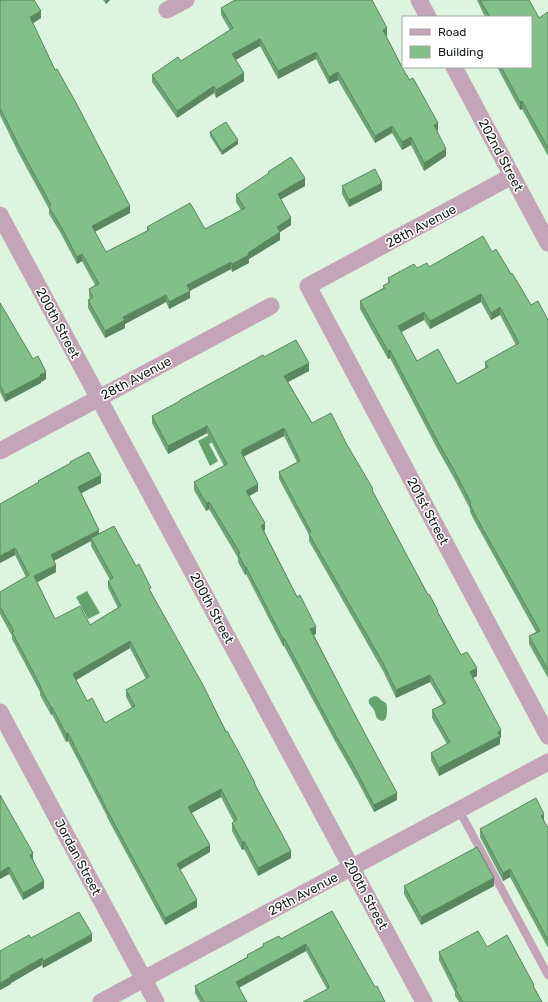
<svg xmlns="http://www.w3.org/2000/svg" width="548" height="1002" viewBox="0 0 548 1002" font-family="Rubik,sans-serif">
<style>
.water{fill:#65a36d}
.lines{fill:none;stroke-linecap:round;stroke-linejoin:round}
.lane{stroke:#c4a4b7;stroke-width:8}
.street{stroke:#c4a4b7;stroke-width:17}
.wall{fill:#6fa576;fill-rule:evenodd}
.shaded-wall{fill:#5a8660}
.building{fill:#81c089;stroke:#5a8660;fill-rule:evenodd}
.labels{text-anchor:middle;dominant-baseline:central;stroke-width:3;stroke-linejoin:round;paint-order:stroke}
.street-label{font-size:13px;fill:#151d16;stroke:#fff}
</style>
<rect width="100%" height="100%" fill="#ddf4df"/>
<path class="water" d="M 209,435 L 213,442 L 209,444 L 218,461 L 210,466 L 198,441 Z
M 87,591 L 100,613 L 88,619 L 76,597 Z
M 375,696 L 378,697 L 381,700 L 386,703 C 388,708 388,727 378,719 C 375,717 376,713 374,710 C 371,705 363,700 375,696 Z"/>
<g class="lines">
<path class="lane" d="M 459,810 L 548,975"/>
<path class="street" d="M 419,0 L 428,17
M 167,10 L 186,0
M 454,67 L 548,243
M 512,176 L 308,286 L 548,736
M 0,215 L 424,1002
M 0,451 L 271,306
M 0,712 L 156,1002
M 101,1002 L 548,762"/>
</g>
<path class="wall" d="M 0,0 L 41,18 L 33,23 L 55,70 L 130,213 L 95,232 L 106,252 L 147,231 L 147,227 L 205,229 L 241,210 L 236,202 L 236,195 L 268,174 L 268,172 L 305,186 L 281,199 L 291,225 L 280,232 L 280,240 L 249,259 L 249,263 L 232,272 L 231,269 L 190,291 L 190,298 L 169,309 L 166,302 L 125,324 L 125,328 L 105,338 L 88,308 L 88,300 L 90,299 L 89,296 L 89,289 L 95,285 L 82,261 L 77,264 L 60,232 L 49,214 L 49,209 L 18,152 L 0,115 Z
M 103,0 L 110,0 L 106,4 Z
M 477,0 L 529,0 L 539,18 L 548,12 L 548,156 L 522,109 L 520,110 L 497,67 L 531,67 L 531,17 L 485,17 Z
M 221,8 L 387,35 L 386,36 L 406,75 L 438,130 L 437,131 L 446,156 L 424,171 L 411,145 L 402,150 L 392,133 L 375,143 L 338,80 L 329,84 L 316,59 L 278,79 L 260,46 L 236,60 L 244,81 L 216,98 L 214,93 L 177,118 L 152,82 L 152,75 L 181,61 L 230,30 L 221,15 Z
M 210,132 L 238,144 L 222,155 L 210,136 Z
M 342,186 L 382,190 L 349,207 L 342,194 Z
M 492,252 L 511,274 L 531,305 L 548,320 L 548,678 L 529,644 L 529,636 L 536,632 L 474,520 L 470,512 L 470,509 L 455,480 L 438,450 L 390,358 L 388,359 L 360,309 L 360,301 L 383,288 L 383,286 L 388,283 L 388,278 L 417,268 L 429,267 ZM 481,302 L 491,320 L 500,315 L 516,345 L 485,362 L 485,368 L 457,384 L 417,361 L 401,332 L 424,320 L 430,329 Z
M 0,303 L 33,359 L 46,379 L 41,382 L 41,383 L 5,402 L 0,392 Z
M 264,357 L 309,371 L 288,382 L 312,423 L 346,443 L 461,655 L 477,676 L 473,678 L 501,737 L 500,738 L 500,744 L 439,776 L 431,760 L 431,753 L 447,744 L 432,718 L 432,710 L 443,704 L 430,682 L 396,698 L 383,671 L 309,541 L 309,535 L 279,479 L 279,472 L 297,462 L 284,436 L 244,456 L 258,491 L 249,496 L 265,530 L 264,531 L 316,634 L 314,635 L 397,800 L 374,812 L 357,780 L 335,741 L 284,646 L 283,646 L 246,574 L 245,575 L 238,562 L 238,558 L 209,509 L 206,511 L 194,490 L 194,482 L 224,466 L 207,433 L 168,454 L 152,423 L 152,416 L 180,401 L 180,400 Z
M 70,462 L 101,483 L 81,493 L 99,534 L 136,566 L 151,592 L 255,784 L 291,858 L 258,876 L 244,849 L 242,850 L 232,831 L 232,823 L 234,822 L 221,797 L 191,813 L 210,852 L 180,870 L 197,907 L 165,925 L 107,817 L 107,816 L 68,741 L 66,742 L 52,714 L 51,715 L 40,695 L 40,692 L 12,639 L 12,636 L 0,614 L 0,592 L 26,577 L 15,555 L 0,563 L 38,483 L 38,481 L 70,463 ZM 91,541 L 91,546 L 110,580 L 108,581 L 108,588 L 118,608 L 90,625 L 55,619 L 37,582 L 56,572 L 54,561 ZM 130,648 L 146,679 L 126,690 L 126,697 L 132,708 L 105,723 L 87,701 L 76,680 Z
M 0,795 L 33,859 L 44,888 L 23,900 L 9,874 L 0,879 Z
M 544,820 L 548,828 L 548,948 L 510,877 L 503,881 L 480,837 L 480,829 Z
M 404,886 L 494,886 L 421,925 L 404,894 Z
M 332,911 L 375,987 L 385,1002 L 327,989 L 306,951 L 239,988 L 247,1002 L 200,1002 L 195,993 L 195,986 L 247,957 L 247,955 L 263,946 L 263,944 L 281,939 Z
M 31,938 L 92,941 L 43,968 L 42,965 L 11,983 L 11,984 L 0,990 Z
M 487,947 L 534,987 L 542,1002 L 459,1002 L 455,996 L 455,992 L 439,960 L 439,952 Z"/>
<path class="shaded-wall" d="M 106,0 L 110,0 L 106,4 Z
M 41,11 L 41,18 L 30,25 L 30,17 Z
M 387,28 L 387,35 L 383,38 L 383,30 Z
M 260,39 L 260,46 L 232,62 L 232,54 Z
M 316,52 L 316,59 L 278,79 L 278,71 Z
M 338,72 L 338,80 L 329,84 L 329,77 Z
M 244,73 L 244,81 L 216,98 L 216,90 Z
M 214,86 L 214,93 L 177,118 L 177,111 Z
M 522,101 L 522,109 L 520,110 L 520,102 Z
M 438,123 L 438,130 L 434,133 L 434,125 Z
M 392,126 L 392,133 L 375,143 L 375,136 Z
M 411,137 L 411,145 L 402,150 L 402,142 Z
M 238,140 L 238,144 L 222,155 L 222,151 Z
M 446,149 L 446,156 L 424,171 L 424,163 Z
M 305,178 L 305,186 L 278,201 L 278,194 Z
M 382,183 L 382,190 L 349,207 L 349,200 Z
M 130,206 L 130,213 L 92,233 L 92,226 Z
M 291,218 L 291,225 L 280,232 L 280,240 L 249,259 L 249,263 L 232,272 L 232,264 L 248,253 L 277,227 Z
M 82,254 L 82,261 L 77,264 L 77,257 Z
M 231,262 L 231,269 L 187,292 L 187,285 Z
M 190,291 L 190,298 L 169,309 L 169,302 Z
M 481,294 L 481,302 L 430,329 L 430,321 Z
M 166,295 L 166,302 L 125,324 L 125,328 L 105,338 L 105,331 L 123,317 Z
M 500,307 L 500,315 L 491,320 L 491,313 Z
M 424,312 L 424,320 L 398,334 L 398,326 Z
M 390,350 L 390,358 L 388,359 L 388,351 Z
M 309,363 L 309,371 L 284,384 L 284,376 Z
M 46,372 L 46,379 L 41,382 L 41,383 L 5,402 L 5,395 Z
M 207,426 L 207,433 L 168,454 L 168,446 Z
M 284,428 L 284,436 L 243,457 L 241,452 L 242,450 Z
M 101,475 L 101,483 L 78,495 L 78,487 Z
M 258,484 L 258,491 L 246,498 L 246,491 Z
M 209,502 L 209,509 L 206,511 L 206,503 Z
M 265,523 L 265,530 L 261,533 L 261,526 Z
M 99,530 L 99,537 L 91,538 L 91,541 L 51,562 L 51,555 Z
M 15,548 L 15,555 L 0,563 L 0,556 Z
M 56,565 L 56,572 L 34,584 L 34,576 Z
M 245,567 L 246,567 L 246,574 L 245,575 Z
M 316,627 L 316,634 L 310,636 L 310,629 Z
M 284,638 L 284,646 L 283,646 L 283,639 Z
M 130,641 L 130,648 L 73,682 L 73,674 Z
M 477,668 L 477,676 L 470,679 L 470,672 Z
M 430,675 L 430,682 L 396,698 L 396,690 Z
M 51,707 L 52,707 L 52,714 L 51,715 Z
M 501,730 L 501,737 L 500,738 L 500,744 L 439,776 L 439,768 Z
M 68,733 L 68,741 L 66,742 L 66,734 Z
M 221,789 L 221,797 L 188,815 L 188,807 Z
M 397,793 L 397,800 L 374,812 L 374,805 Z
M 544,814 L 544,822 L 541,816 Z
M 244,841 L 244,849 L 242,850 L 242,842 Z
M 210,845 L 210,852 L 177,871 L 177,864 Z
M 291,851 L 291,858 L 258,876 L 258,868 Z
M 33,853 L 33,860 L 30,855 Z
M 9,867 L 9,874 L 0,879 L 0,872 Z
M 510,869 L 510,877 L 503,881 L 503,873 Z
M 494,878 L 494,886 L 421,925 L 421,917 Z
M 44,881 L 44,888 L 23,900 L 23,893 Z
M 197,900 L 197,907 L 165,925 L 165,918 Z
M 92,934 L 92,941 L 43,968 L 43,961 Z
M 306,944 L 306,951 L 236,989 L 236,982 Z
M 42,958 L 42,965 L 11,983 L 11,984 L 0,990 L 0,983 L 10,976 Z"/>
<path class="building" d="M 0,0 L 34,0 L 41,11 L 30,17 L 55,70 L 57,69 L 75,101 L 130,206 L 92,226 L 106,252 L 149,230 L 147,227 L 190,203 L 205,229 L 245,208 L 236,195 L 269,173 L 268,172 L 291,157 L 305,178 L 278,194 L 291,218 L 277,227 L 280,232 L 248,253 L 249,255 L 232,264 L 231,262 L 187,285 L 190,291 L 169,302 L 166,295 L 123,317 L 125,320 L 105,331 L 88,300 L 93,297 L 89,289 L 99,284 L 82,254 L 77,257 L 60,225 L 49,207 L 51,205 L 18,144 L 0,108 Z
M 235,0 L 372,0 L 387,28 L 383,30 L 406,75 L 407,75 L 409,80 L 413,78 L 438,123 L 434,125 L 446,149 L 424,163 L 411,137 L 402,142 L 392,126 L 375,136 L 338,72 L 329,77 L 316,52 L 278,71 L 260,39 L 232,54 L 244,73 L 216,90 L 214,86 L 177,111 L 152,75 L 178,57 L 181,61 L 233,28 L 221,8 Z
M 480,0 L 529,0 L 539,18 L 548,12 L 548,148 L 522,101 L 520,102 L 501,67 L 531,67 L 531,17 L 490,17 Z
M 226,122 L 238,140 L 222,151 L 210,132 Z
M 375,169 L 382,183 L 349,200 L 342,186 Z
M 483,236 L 492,252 L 496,249 L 511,274 L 512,273 L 531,305 L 538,301 L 548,320 L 548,670 L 529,636 L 540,631 L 474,513 L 470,504 L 471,503 L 455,472 L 438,442 L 390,350 L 388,351 L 360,301 L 385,288 L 383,286 L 390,282 L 388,278 L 414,264 L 417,268 L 427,263 L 429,267 ZM 481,294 L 491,313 L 500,307 L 519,343 L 485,362 L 488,367 L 457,384 L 438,349 L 417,361 L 398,326 L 424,312 L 430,321 Z
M 0,303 L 33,359 L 38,356 L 46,372 L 40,375 L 41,376 L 5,395 L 0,385 Z
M 296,340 L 309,363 L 284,376 L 312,423 L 331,413 L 346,443 L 373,489 L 372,490 L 428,595 L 429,594 L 438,611 L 437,611 L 461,655 L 467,652 L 477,668 L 470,672 L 501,730 L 498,732 L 500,736 L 439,768 L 431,753 L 450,742 L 432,710 L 446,703 L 430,675 L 396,690 L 383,663 L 309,534 L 311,532 L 279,472 L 300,461 L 284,428 L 242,450 L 243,452 L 241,452 L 258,484 L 246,491 L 265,523 L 261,526 L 297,597 L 300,595 L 316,627 L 310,629 L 364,732 L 397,793 L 374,805 L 357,772 L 335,734 L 284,638 L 283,639 L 246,567 L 245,567 L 238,554 L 240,553 L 209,502 L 206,503 L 194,482 L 227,464 L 207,426 L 168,446 L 152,416 L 180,401 L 180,400 L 263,355 L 264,357 Z
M 89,452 L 101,475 L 78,487 L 99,530 L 51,555 L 56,565 L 34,576 L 55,619 L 80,606 L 90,625 L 121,606 L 108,581 L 113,578 L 91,538 L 114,526 L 136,566 L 139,564 L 151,588 L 149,589 L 203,685 L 226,732 L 227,731 L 237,749 L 255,783 L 254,783 L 291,851 L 258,868 L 244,841 L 242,842 L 232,823 L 237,820 L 221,789 L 188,807 L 210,845 L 177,864 L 197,900 L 165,918 L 107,810 L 68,733 L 66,734 L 52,707 L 51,707 L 40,687 L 41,687 L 12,632 L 14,631 L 0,607 L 0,592 L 29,575 L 15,548 L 0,556 L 0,504 L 39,482 L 38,481 L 71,463 L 70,462 ZM 130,641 L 149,677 L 126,690 L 135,706 L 105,723 L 92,698 L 87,701 L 73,674 Z
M 0,795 L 33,853 L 30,855 L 44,881 L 23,893 L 9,867 L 0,872 Z
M 536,798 L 544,814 L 541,816 L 548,828 L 548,940 L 510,869 L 503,873 L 480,829 Z
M 477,847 L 494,878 L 421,917 L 404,886 Z
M 332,911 L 375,987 L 377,986 L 385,1002 L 303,1002 L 329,988 L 328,985 L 328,984 L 306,944 L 236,982 L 247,1002 L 204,1002 L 195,986 L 248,957 L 247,955 L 264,946 L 263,944 L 279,936 L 281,939 Z
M 79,912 L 92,934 L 43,961 L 42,958 L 10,976 L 11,977 L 0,983 L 0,951 L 29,935 L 31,938 Z
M 478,931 L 487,947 L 507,935 L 534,985 L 533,986 L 542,1002 L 463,1002 L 455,988 L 457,987 L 439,952 Z"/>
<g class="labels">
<g class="street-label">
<text transform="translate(501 155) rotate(62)">202nd Street</text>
<text transform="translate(421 226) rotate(-28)">28th Avenue</text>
<text transform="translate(58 323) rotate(62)">200th Street</text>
<text transform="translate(136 378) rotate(-28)">28th Avenue</text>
<text transform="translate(428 511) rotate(62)">201st Street</text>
<text transform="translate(212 608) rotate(62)">200th Street</text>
<text transform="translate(78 857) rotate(62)">Jordan Street</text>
<text transform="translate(303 894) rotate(-28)">29th Avenue</text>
<text transform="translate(366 894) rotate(62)">200th Street</text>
</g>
</g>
<rect x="402" y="16" width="130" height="52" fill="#ffffff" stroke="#a1a5a2"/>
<rect x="410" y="29" width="20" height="6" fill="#c4a4b7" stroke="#a1a5a2"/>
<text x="438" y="36" font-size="12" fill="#151d16">Road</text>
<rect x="410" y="46" width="20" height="12" fill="#81c089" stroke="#a1a5a2"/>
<text x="438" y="56" font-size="12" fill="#151d16">Building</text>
</svg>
